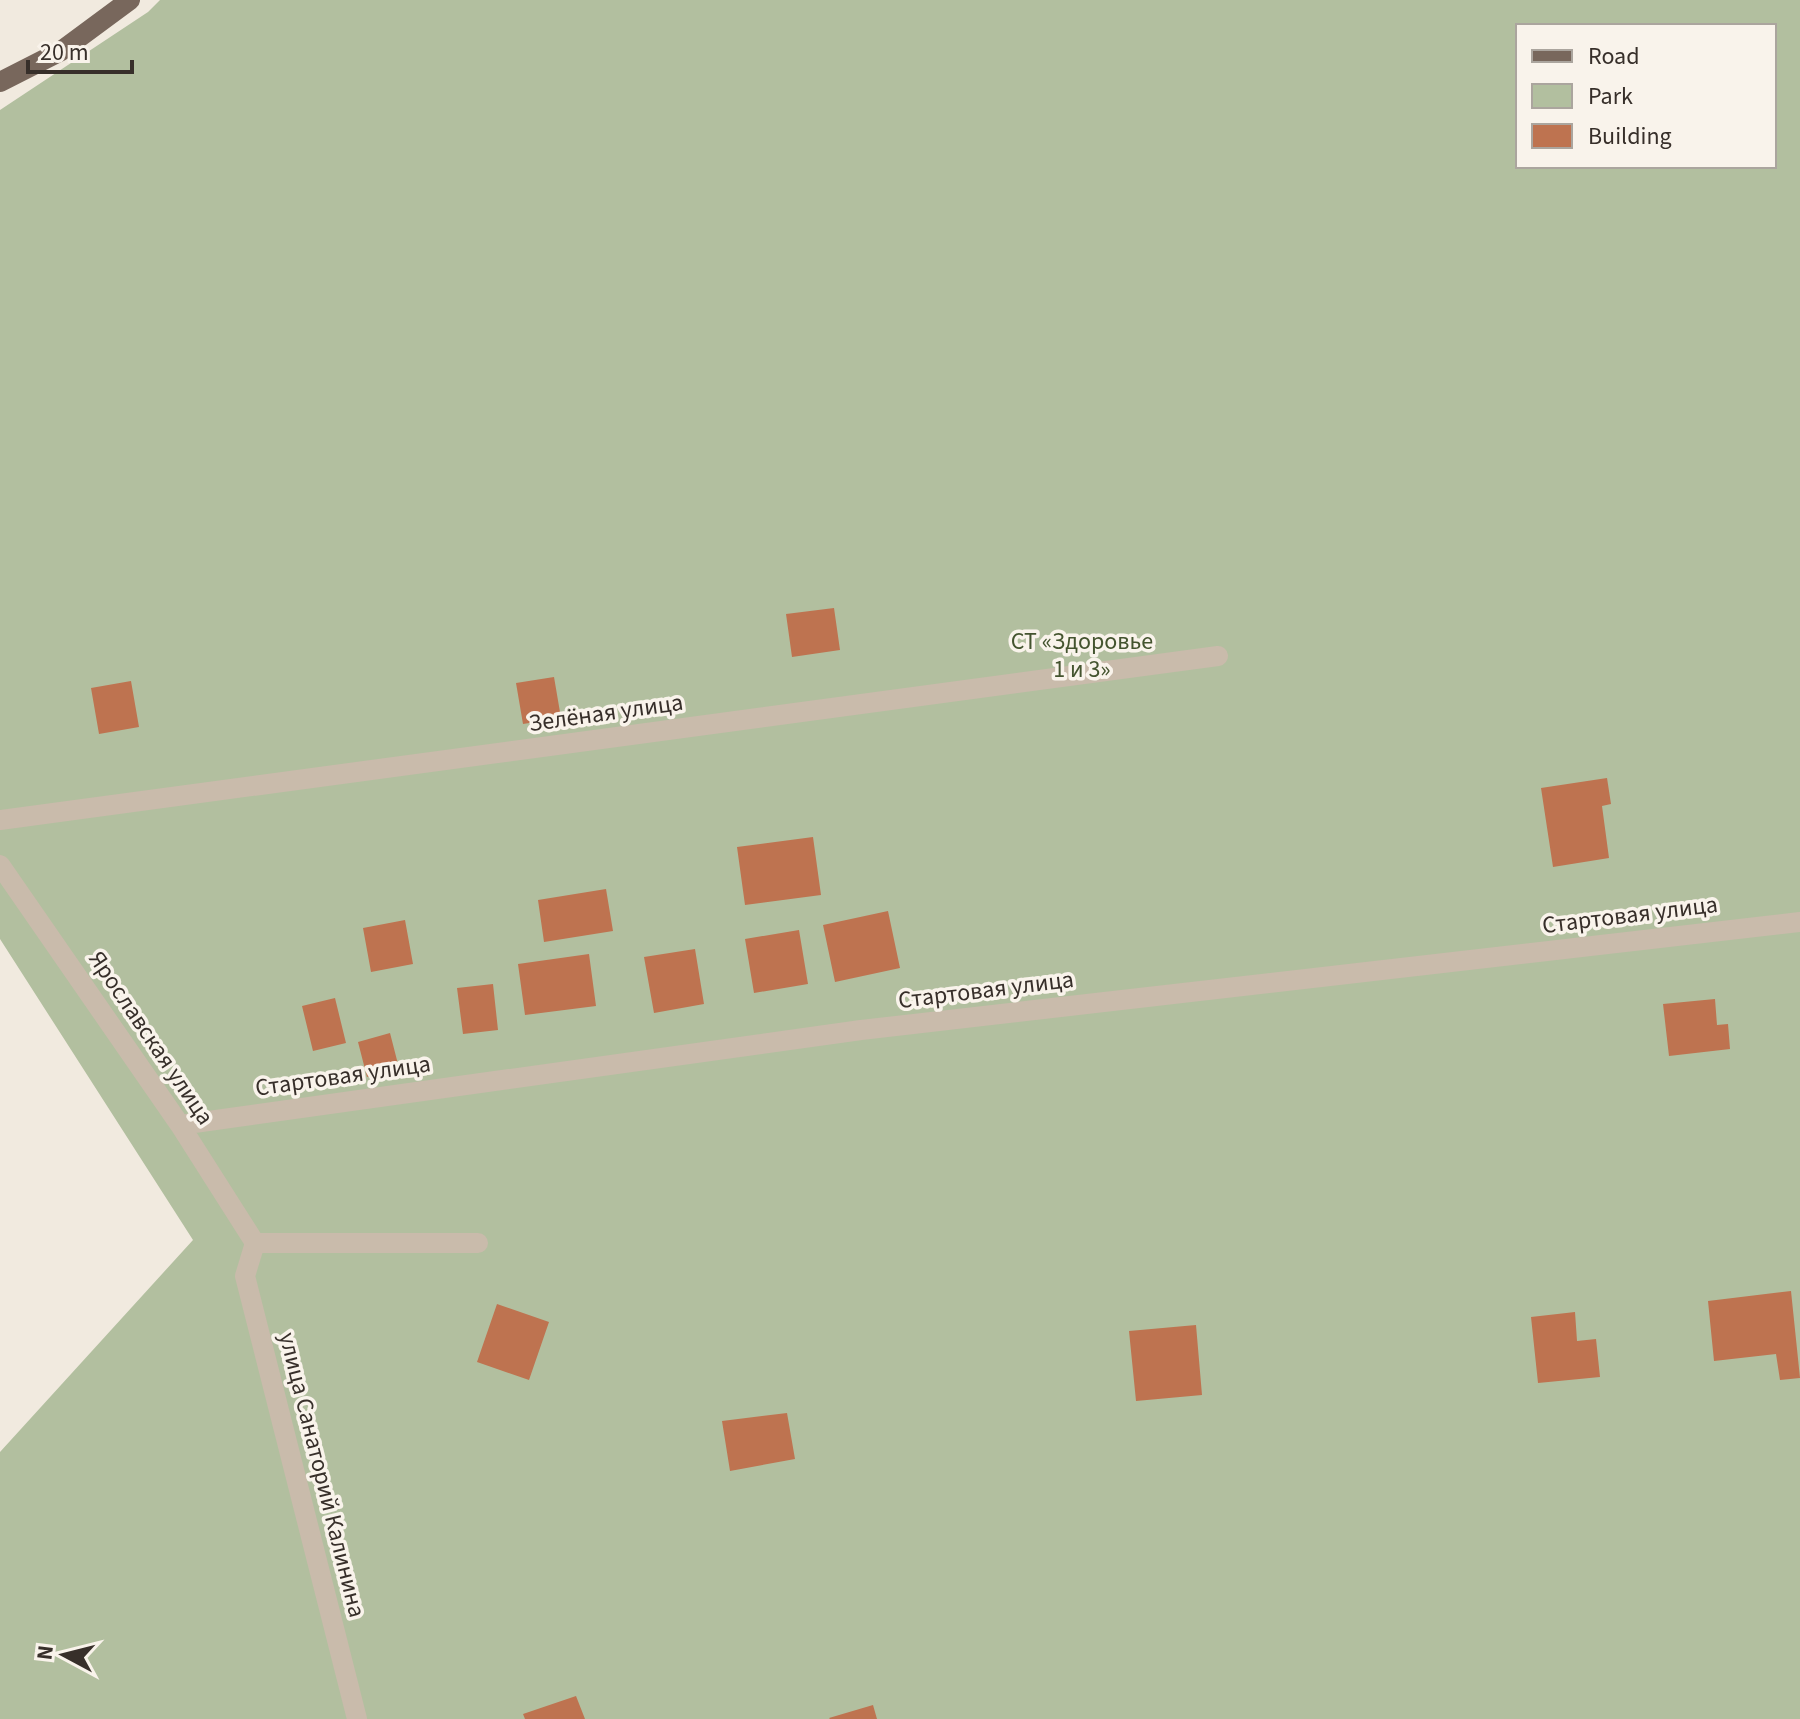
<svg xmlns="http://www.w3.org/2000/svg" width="1800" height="1719" viewBox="0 0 1800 1719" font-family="'Source Sans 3',sans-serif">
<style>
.green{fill:#b2bf9f;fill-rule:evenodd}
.building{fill:#be7350}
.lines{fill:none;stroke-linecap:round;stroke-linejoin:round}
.minor{stroke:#c9bbab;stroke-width:20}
.major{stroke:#78675c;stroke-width:20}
.labels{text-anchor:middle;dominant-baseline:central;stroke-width:7;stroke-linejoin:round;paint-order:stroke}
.park-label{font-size:24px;fill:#44542f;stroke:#f9f3eb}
.street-label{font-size:24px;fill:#372f2a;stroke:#f9f3eb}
</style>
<rect width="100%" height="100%" fill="#f1eadf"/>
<path class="green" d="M 160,0 L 1800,0 L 1800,1719 L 0,1719 L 0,1452 L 193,1240 L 0,939 L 0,110 L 148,12 ZM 1518,26 L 1774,26 L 1774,166 L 1518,166 Z"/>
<path class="building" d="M 834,608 L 840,650 L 792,657 L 786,614 Z
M 554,677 L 561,718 L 523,724 L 516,683 Z
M 131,681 L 139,727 L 99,734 L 91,688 Z
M 1607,778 L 1611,804 L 1602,806 L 1609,858 L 1553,867 L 1541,788 Z
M 813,837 L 821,895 L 745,905 L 737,847 Z
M 606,889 L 613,931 L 544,942 L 538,900 Z
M 888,911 L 900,968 L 835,982 L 823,925 Z
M 405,920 L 413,964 L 371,972 L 363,928 Z
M 799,930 L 808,984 L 754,993 L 745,939 Z
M 695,949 L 704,1004 L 654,1013 L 644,957 Z
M 589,954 L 596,1006 L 525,1015 L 518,964 Z
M 493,984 L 498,1030 L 463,1034 L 457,988 Z
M 335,998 L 346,1043 L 313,1051 L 302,1006 Z
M 1715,999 L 1717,1025 L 1728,1024 L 1730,1049 L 1669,1056 L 1663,1004 Z
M 390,1033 L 399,1068 L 367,1077 L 358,1042 Z
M 1791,1291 L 1800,1378 L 1780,1380 L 1776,1354 L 1714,1361 L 1708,1301 Z
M 497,1304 L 549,1322 L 529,1380 L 477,1362 Z
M 1575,1312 L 1577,1341 L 1596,1339 L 1600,1377 L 1538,1383 L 1531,1317 Z
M 1196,1325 L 1202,1395 L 1136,1401 L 1129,1331 Z
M 787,1413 L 795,1459 L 730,1471 L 722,1421 Z
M 576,1696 L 585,1719 L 525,1719 L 523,1714 Z
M 873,1705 L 877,1719 L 830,1719 L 829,1718 Z"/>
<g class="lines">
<path class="minor" d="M 0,820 L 1218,656
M 0,865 L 180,1125 L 255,1243
M 180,1125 L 861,1030 L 1800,922
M 255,1243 L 245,1276 L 357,1719
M 255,1243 L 478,1243"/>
<path class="major" d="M 0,82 L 61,51 L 130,0"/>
</g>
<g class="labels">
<g class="park-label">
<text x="1082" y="641">СТ «Здоровье<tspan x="1082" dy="28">1 и 3»</tspan></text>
</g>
<g class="street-label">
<text transform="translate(606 713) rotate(-8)">Зелёная улица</text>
<text transform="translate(1630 915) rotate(-7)">Стартовая улица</text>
<text transform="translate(986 990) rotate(-7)">Стартовая улица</text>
<text transform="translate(151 1038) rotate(56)">Ярославская улица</text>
<text transform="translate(343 1076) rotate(-8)">Стартовая улица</text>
<text transform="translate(322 1475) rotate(76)">улица Санаторий Калинина</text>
</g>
</g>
<rect x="1516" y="24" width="260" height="144" fill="#f9f3eb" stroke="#aba59e" stroke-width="2"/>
<rect x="1532" y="50" width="40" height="12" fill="#78675c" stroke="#aba59e" stroke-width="2"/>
<text x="1588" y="64" font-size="24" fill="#372f2a">Road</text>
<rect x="1532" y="84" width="40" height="24" fill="#b2bf9f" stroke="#aba59e" stroke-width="2"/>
<text x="1588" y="104" font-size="24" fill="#372f2a">Park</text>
<rect x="1532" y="124" width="40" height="24" fill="#be7350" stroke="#aba59e" stroke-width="2"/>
<text x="1588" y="144" font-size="24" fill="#372f2a">Building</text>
<g transform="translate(64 1655) rotate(277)" stroke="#f9f3eb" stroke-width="6" paint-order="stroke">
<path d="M0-6L14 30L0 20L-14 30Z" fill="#372f2a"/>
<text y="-12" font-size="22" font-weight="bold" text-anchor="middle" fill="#372f2a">N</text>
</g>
<path d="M28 60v12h104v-12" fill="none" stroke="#372f2a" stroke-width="4"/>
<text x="40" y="60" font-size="24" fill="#372f2a" stroke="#f9f3eb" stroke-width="6" paint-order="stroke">20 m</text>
</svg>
